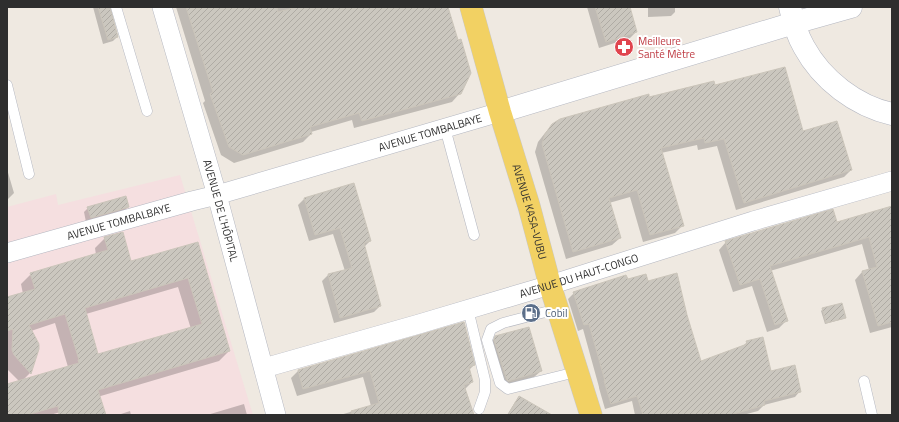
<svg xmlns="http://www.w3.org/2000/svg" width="899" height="422" viewBox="0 0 899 422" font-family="'Titillium Web',sans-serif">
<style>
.medical{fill:#f5dfe0}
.shadow{fill:#0003;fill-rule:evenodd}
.building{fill:url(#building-hatch);stroke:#cbc5ba;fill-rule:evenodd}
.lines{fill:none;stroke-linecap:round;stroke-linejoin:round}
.service-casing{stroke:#b4b7c1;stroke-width:11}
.minor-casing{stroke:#b4b7c1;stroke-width:20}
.tertiary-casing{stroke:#b4b7c1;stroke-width:23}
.primary-casing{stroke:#c9c9c9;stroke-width:23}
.service{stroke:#fff;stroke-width:10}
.minor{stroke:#fff;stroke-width:19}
.tertiary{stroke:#fff;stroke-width:22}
.primary{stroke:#f2d163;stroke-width:22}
.labels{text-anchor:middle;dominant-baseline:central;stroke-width:4;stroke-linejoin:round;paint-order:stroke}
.health-label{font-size:11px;fill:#be3a42;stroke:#fff;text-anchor:start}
.street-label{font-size:11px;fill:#2e2e2e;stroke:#fff}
.service-label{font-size:11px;fill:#4e5e75;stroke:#fff;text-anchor:start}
</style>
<defs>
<pattern id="building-hatch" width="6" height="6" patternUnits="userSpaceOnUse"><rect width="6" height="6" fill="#cbc7bf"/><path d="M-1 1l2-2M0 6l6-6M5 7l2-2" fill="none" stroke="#afaba4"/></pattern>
</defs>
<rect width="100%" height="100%" fill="#efe9e1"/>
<path class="medical" d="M 180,175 L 253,415 L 7,415 L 7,207 L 56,194 L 58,205 Z"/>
<path class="shadow" d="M 93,7 L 109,7 L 117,37 L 113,41 L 103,44 Z
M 176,7 L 447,7 L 460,93 L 452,102 L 354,128 L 352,120 L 311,132 L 311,134 L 303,142 L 234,163 L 221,155 L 203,103 L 205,101 Z
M 587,7 L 629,7 L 636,32 L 630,38 L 599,48 Z
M 648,7 L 675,7 L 675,12 L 671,16 L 648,17 Z
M 714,86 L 802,133 L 851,170 L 844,177 L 736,210 L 717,146 L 698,150 L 697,145 L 661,153 L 683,225 L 675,233 L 643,242 L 630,197 L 609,203 L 620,238 L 612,245 L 566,259 L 535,152 L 538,142 L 545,133 L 553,125 L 649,98 Z
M 7,169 L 14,193 L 7,200 Z
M 353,184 L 370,241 L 364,247 L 380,306 L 374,312 L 334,323 L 322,281 L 328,275 L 345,271 L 333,234 L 309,241 L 298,205 L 304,199 Z
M 128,207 L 124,211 L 86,222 L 84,212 L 88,208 Z
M 892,207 L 892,327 L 870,333 L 855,280 L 862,272 L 869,270 L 862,244 L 770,271 L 786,321 L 779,328 L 767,332 L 752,286 L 733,292 L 719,250 L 726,242 L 836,223 Z
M 105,238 L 131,262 L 197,243 L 229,351 L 219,361 L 94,398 L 88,404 L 50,415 L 7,415 L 7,385 L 19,381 L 7,369 L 7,299 L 23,294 L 21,284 L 31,274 L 96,255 L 95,248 ZM 178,287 L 191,329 L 98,356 L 86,314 ZM 55,323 L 68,367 L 23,380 L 30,373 L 31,331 Z
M 627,281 L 648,282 L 686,315 L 700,362 L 742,347 L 747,342 L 770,372 L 800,391 L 795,397 L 764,405 L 758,411 L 743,415 L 635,415 L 632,401 L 605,409 L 599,388 L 599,387 L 583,329 L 578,331 L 568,299 L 574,293 Z
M 823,309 L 845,317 L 843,319 L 825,324 L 821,311 Z
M 496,337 L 541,371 L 534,377 L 501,387 L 489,344 Z
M 474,365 L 469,370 L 472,382 L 465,389 L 473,415 L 340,415 L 371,406 L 363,377 L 297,396 L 291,378 L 298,371 Z
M 519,398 L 539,415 L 507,415 L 515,402 Z
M 244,404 L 247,415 L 207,415 Z
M 130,411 L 131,415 L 118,415 Z"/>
<path class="building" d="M 98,7 L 110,7 L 118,37 L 108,40 Z
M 186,7 L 277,7 L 278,12 L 297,7 L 448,7 L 458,40 L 461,39 L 471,73 L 461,94 L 362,121 L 359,113 L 310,127 L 312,134 L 243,155 L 229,147 L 210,94 L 213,92 Z
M 595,7 L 630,7 L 637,32 L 606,42 Z
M 785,67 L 803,131 L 837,121 L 852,170 L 744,203 L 724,139 L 705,143 L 704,138 L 661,148 L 684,226 L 650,235 L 637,190 L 609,198 L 621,238 L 573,252 L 542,144 L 545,134 L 552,124 L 560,119 L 649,94 L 649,97 L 714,81 L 715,85 Z
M 354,183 L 371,241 L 364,243 L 381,306 L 340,318 L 328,274 L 352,268 L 340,228 L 315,235 L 304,198 Z
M 126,196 L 129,207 L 91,218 L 87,207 Z
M 892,206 L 892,322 L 878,326 L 862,271 L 877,267 L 869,237 L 770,266 L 788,321 L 775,325 L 760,279 L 740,285 L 725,241 L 833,209 L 837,222 Z
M 123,232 L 131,261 L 198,242 L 230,351 L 98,390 L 106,415 L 59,415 L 58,406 L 27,415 L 7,415 L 7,384 L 79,363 L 78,360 L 79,360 L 65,314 L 29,325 L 39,344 L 39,349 L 31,374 L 14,355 L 12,350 L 13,329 L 7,331 L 7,297 L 35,289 L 30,273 L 108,250 L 104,237 ZM 188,278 L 202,324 L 98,354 L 85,308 Z
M 677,273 L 687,315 L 701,361 L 747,344 L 746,341 L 763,337 L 771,371 L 795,365 L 801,392 L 764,401 L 765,405 L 730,415 L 643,415 L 637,396 L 611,404 L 604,381 L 605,381 L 589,324 L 584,325 L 573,292 L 626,275 L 628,279 L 646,274 L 648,281 Z
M 842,303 L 846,318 L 826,323 L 822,308 Z
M 464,322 L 475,365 L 469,367 L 473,382 L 464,385 L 474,415 L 352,415 L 351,411 L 379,403 L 370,371 L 303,389 L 298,370 Z
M 529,327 L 542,371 L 508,381 L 507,380 L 494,340 L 495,336 Z
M 519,396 L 552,415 L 508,415 Z"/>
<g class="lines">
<g class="service-casing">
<path id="service" d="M 116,7 L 147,111
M 7,85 L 29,174
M 445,128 L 474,235
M 468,309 L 485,380 L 485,392 L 479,409
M 557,309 L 503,323 L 491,329 L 487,340 L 500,383 L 508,389 L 576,372
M 864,381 L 872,415"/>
</g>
<g class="minor-casing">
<g id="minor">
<path id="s1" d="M 162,7 L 217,195 L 276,415"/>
<path id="s2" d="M 7,253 L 192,201 L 217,195 L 500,112"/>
<path id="s3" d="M 264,368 L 419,324 L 550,285 L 753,221 L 892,181"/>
</g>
</g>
<g class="tertiary-casing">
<path id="tertiary" d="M 790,7 C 793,21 797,35 804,47 C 822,80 856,106 892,114
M 500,112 L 794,23 L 851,7"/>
</g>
<g class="primary-casing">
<g id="primary">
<path id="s4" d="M 471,7 L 500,112 L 529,206 L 550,285 L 591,415"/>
</g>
</g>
<use href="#service" class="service"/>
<use href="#minor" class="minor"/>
<use href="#tertiary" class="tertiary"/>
<use href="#primary" class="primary"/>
</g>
<defs>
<g id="pharmacy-disc" transform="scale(1)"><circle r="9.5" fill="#e0444e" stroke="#fff"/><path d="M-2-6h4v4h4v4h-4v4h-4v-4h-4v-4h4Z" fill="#fff"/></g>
<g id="fuel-disc" transform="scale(1)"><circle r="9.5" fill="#5c6f8a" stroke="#fff"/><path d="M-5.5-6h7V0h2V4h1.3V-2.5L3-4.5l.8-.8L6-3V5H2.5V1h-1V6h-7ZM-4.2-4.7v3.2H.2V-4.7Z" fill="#fff"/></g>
</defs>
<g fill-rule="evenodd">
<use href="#pharmacy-disc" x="624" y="47"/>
<use href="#fuel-disc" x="531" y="313"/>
</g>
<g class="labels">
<g class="health-label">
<text x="638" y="41">Meilleure<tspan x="638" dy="13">Santé Mètre</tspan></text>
</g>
<g class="street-label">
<text stroke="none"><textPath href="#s2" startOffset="440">AVENUE TOMBALBAYE</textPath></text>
<text stroke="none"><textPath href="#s1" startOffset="212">AVENUE DE L’HÔPITAL</textPath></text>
<text stroke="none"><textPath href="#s4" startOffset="213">AVENUE KASA-VUBU</textPath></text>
<text stroke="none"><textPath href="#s2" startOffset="116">AVENUE TOMBALBAYE</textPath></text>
<text stroke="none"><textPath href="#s3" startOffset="328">AVENUE DU HAUT-CONGO</textPath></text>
</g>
<g class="service-label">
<text x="545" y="313">Cobil</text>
</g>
</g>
<rect width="899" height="422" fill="none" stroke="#2e2e2e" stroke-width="16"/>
</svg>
